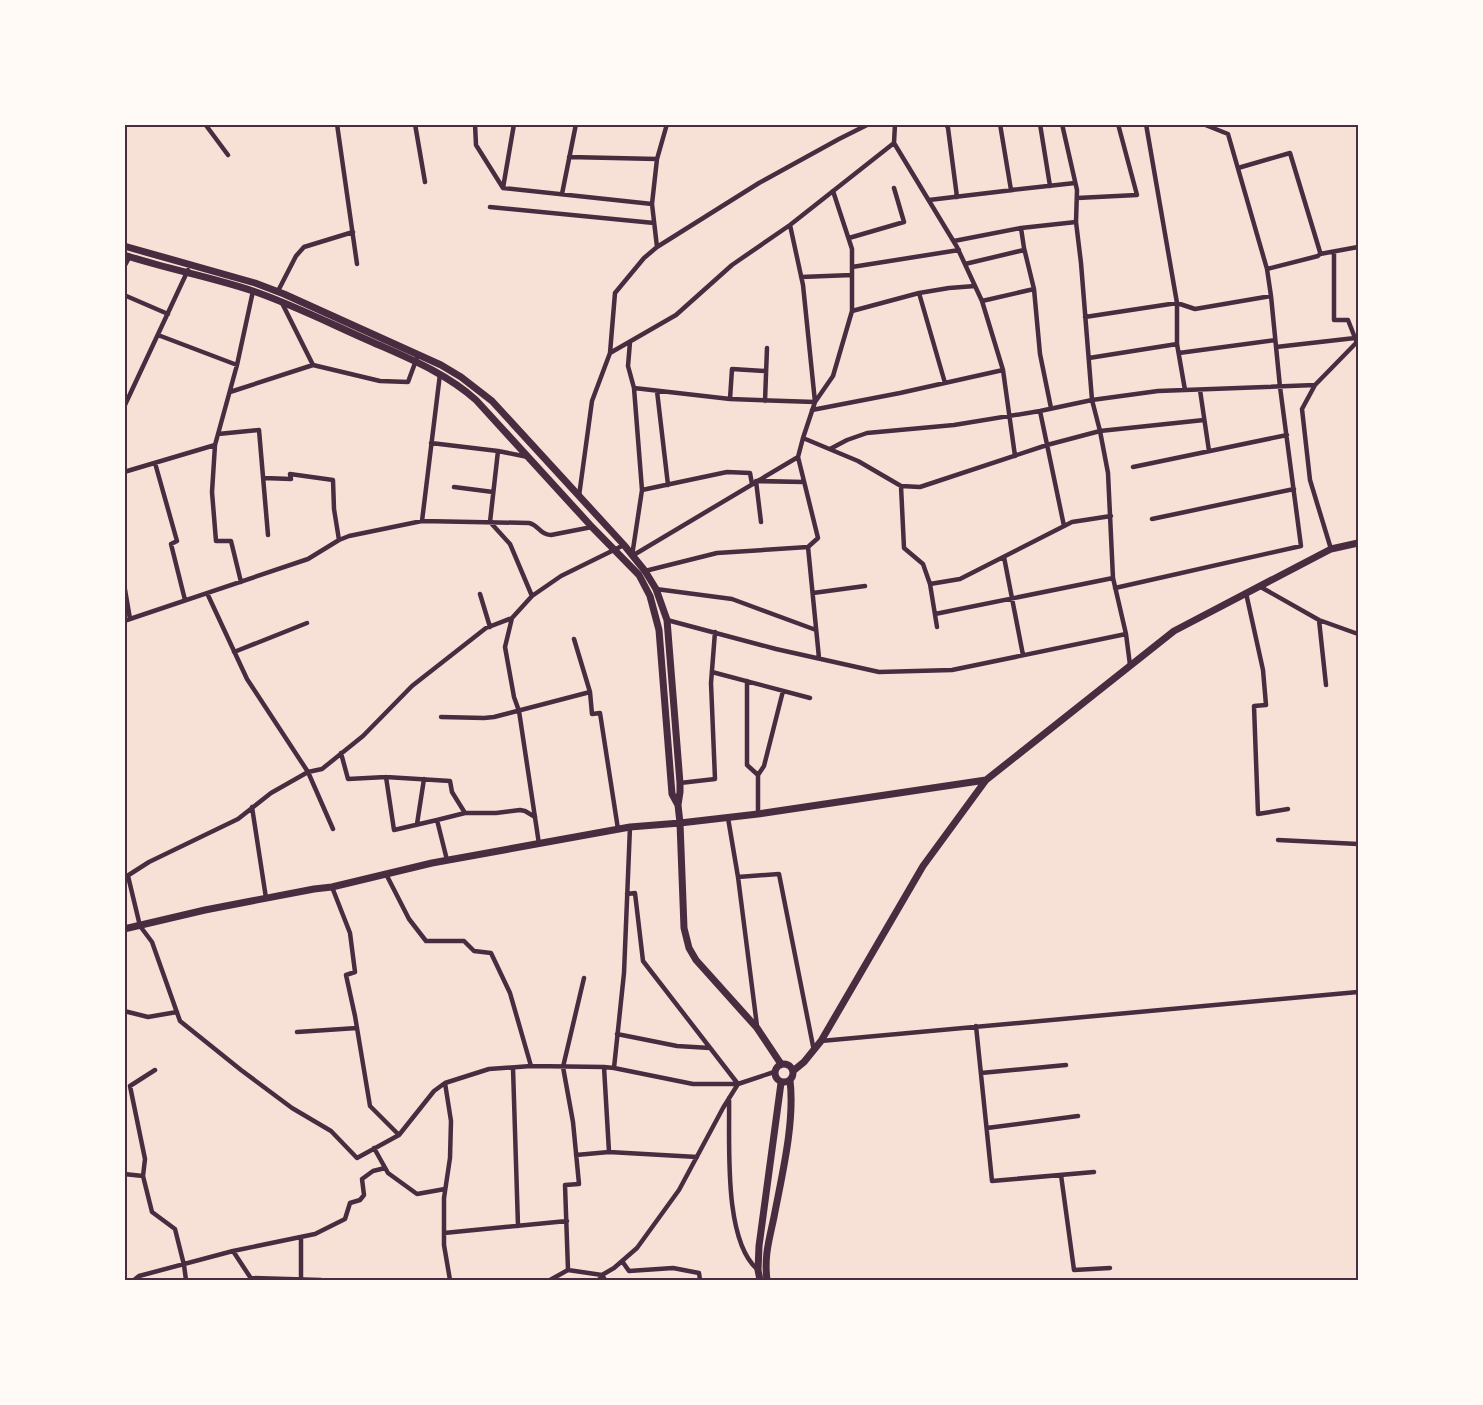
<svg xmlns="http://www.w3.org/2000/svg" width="1483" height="1405" viewBox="0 0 1483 1405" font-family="'Archivo Narrow',sans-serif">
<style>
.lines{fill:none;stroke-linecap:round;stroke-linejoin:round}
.minor{stroke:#4a2c40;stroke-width:4.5}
.secondary{stroke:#4a2c40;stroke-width:7}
.neatline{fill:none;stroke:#4a2c40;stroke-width:2}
</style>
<rect width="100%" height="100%" fill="#f7e1d7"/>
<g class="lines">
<path class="minor" d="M 205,124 L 228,155
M 337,124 L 357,264
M 415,124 L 425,182
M 475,124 L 476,145 L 503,188
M 514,124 L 503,188 L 652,204
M 946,124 L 948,128 L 957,197
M 1000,124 L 1011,190 L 1075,183
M 1040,124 L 1050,186
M 1062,124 L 1077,190 L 1076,222 L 1081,263 L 1092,400 L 1158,391 L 1315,385
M 1146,124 L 1177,303 L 1177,344
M 894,143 L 957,247 L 982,301 L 1003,370 L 1015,456
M 569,157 L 657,159
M 1238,168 L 1290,153 L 1320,252 L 1320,254 L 1318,256 L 1267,269
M 562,194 L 576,124
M 1077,198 L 1137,195 L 1118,124
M 929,200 L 1013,190
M 490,207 L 654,223
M 790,225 L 803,285 L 815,402 L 803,438
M 849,238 L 904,222 L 894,188
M 954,241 L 1021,228
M 657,247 L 652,204 L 657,159 L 667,124
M 1334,252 L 1334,320 L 1348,320 L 1357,343
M 1320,254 L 1358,247
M 965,264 L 1024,250
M 124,267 L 130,256
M 852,267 L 959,250
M 801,277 L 852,275
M 1034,289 L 1040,354 L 1051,408
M 278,291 L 296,256 L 304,247 L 353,232
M 124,295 L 168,314
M 982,301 L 1034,289 L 1024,248 L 1021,228 L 1076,222
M 852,311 L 919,293
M 1085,317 L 1177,303 L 1195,309 L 1271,296
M 158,335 L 237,365
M 630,342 L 628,366 L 634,388 L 642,490
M 1276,347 L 1355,338
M 610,353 L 615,293 L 644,258 L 657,247 L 759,183 L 839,139 L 869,124
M 1179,353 L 1275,340
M 1089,358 L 1177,344 L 1185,390
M 313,365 L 380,381 L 408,382 L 418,355
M 945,383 L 919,293 L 949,288 L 975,286
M 634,388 L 730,399 L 815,402 L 833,376 L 852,311 L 852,249 L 833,191
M 1200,390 L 1209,451
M 657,391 L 668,485
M 230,392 L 313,365 L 282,303
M 730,399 L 732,369 L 766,371
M 765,401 L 767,348
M 124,407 L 188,270
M 812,410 L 900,393 L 1003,370
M 1040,411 L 1064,526
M 218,434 L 259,430 L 268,535
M 431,443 L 498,451
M 215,445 L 212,492 L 216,541 L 231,541 L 241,582
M 830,449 L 847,440 L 867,433 L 954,425 L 1040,411 L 1092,400 L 1100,431 L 1204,420
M 798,457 L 803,438 L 858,461 L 901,486 L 920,487 L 1047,445 L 1100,431 L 1108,473 L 1113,578 L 1126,634
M 155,463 L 177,541 L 171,544 L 185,600
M 1133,467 L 1287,435
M 124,472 L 215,445 L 237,365 L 253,291
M 264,478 L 291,479 L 290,474 L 333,480 L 334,509 L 339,540
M 901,486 L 904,548 L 923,564 L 930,584 L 960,579 L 1072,522 L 1111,516
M 454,487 L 493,492
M 579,496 L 592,401 L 610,353 L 676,315 L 732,265 L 790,225 L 894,143 L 895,124
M 1152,519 L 1294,489
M 422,521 L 440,374
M 761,522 L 756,481 L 804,482
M 1331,549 L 1310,480 L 1302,409 L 1315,385 L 1358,341
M 632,556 L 798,457 L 818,538 L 808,547 L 819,658
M 632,556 L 642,490 L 727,472 L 750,473 L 752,484
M 1004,557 L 1023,655
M 645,571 L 717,553 L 808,547
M 124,584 L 130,619
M 930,584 L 937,627
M 1259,586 L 1319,620 L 1358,634
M 1115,588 L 1301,546 L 1280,387 L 1271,296 L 1267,269 L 1228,134 L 1203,124
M 656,589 L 732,599 L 816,630
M 813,593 L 865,586
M 1246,593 L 1263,670 L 1266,705 L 1254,706 L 1258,814 L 1288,809
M 480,594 L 490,627
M 532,596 L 561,576 L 624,545
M 935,614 L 1113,578
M 512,618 L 505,647 L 514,697 L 519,711 L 539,844
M 667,620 L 776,649 L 879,672 L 952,670 L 1126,634 L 1130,665
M 1319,620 L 1326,685
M 124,621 L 308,559 L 339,540 L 349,536 L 422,521 L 529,523 C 539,525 540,535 551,535 L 592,527
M 234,652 L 307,623
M 712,672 L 810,698
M 747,681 L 747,765 L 758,775
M 590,692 L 592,714 L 600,713 L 618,829
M 441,717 L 484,718 L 494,717 L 590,692 L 574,639
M 341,753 L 348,779 L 386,777 L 450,781 L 452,792 L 465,813 L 437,820 L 447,860
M 386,777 L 394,830 L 437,820
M 680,783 L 715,779 L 711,683 L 715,632
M 252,807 L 266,898
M 465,813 L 496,813 L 520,810 L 525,811 L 535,817
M 758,814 L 758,775 L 764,766 L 783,691
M 728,818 L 738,877 L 757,1026
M 417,824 L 424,779
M 333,829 L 308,772 L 322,769 L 363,736 L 412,686 L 486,628 L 512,618 L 532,596 L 510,544 L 490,522 L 498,451 L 528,457
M 1278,840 L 1358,844
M 386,874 L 409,919 L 426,941 L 464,941 L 474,951 L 491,953 L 510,993 L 531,1066
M 128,876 L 140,926 L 152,942 L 180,1021 L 241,1070 L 292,1108 L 331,1131 L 357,1158 L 399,1135 L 434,1091 L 445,1083 L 489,1069 L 531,1066 L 604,1067 L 614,1068 L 693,1084 L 738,1084
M 738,877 L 779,874 L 814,1051
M 124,878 L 149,862 L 238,819 L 271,793 L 308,772 L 247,679 L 207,593
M 332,887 L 350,933 L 355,972 L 346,975 L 355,1016 L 370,1106 L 399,1135
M 627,894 L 635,893 L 643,961 L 738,1084
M 124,1011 L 148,1017 L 177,1012
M 976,1026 L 992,1181 L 1094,1172
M 297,1032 L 357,1028
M 617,1034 L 677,1046 L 710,1048
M 821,1041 L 1358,992
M 513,1068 L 518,1226
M 614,1068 L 624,973 L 630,827
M 981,1073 L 1066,1065
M 445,1083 L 451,1121 L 450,1158 L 444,1198 L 444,1245 L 450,1280
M 729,1098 C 730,1142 723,1239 757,1269
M 987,1128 L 1078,1116
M 374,1148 L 388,1173 L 417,1194 L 445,1189
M 609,1152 L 697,1157
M 576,1155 L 609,1152 L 604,1067
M 124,1174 L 143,1176 L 152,1212 L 175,1229 L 184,1265 L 186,1280
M 1061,1175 L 1074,1270 L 1110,1268
M 143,1176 L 145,1159 L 130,1086 L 155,1070
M 444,1233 L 567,1221
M 301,1237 L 301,1280
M 233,1251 L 252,1280
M 622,1261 L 629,1271 L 673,1268 L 699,1273 L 700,1280
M 568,1270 L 565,1185 L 579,1184 L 573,1122 L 563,1067 L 584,978
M 250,1278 L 321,1280
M 134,1280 L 139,1276 L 233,1251 L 315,1234 L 345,1219 L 350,1203 L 360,1200 L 364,1195 L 362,1179 L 373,1171 L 385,1168
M 550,1280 L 568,1270 L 602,1275 L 605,1280
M 599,1280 L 602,1275 L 614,1268 L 637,1248 L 679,1190 L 723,1108 L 738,1084 L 774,1072"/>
<path class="secondary" d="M 124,246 L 255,283 L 284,294 L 441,365 L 461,377 L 492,401 L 624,545 L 645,571 L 656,589 L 667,620 L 680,783 L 680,792 L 678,805 L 680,823 L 758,814 L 986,780
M 124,255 C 167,269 211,277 253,291 C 294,305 333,325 372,342 C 408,358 446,373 476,400 L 592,527 L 639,575 L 650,596 L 659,630 L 672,794 L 678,805
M 124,929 L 205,910 L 314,889 L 332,887 L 432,863 L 630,827 L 680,823 L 684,928 L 689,948 L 696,960 L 757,1028 L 781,1064
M775 1073a9 9 0 1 1 18 0a9 9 0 1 1-18 0Z
M 793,1071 L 804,1062 L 821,1041 L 923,866 L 986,780 L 1174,631 L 1331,549 L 1358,543
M 760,1280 L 758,1270 L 759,1246 L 781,1083
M 767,1280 C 764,1256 769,1241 774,1217 C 782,1175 795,1122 790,1080"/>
</g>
<rect width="1483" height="1405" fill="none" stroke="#fffaf5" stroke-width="252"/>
<rect x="126" y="126" width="1231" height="1153" class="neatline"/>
</svg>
